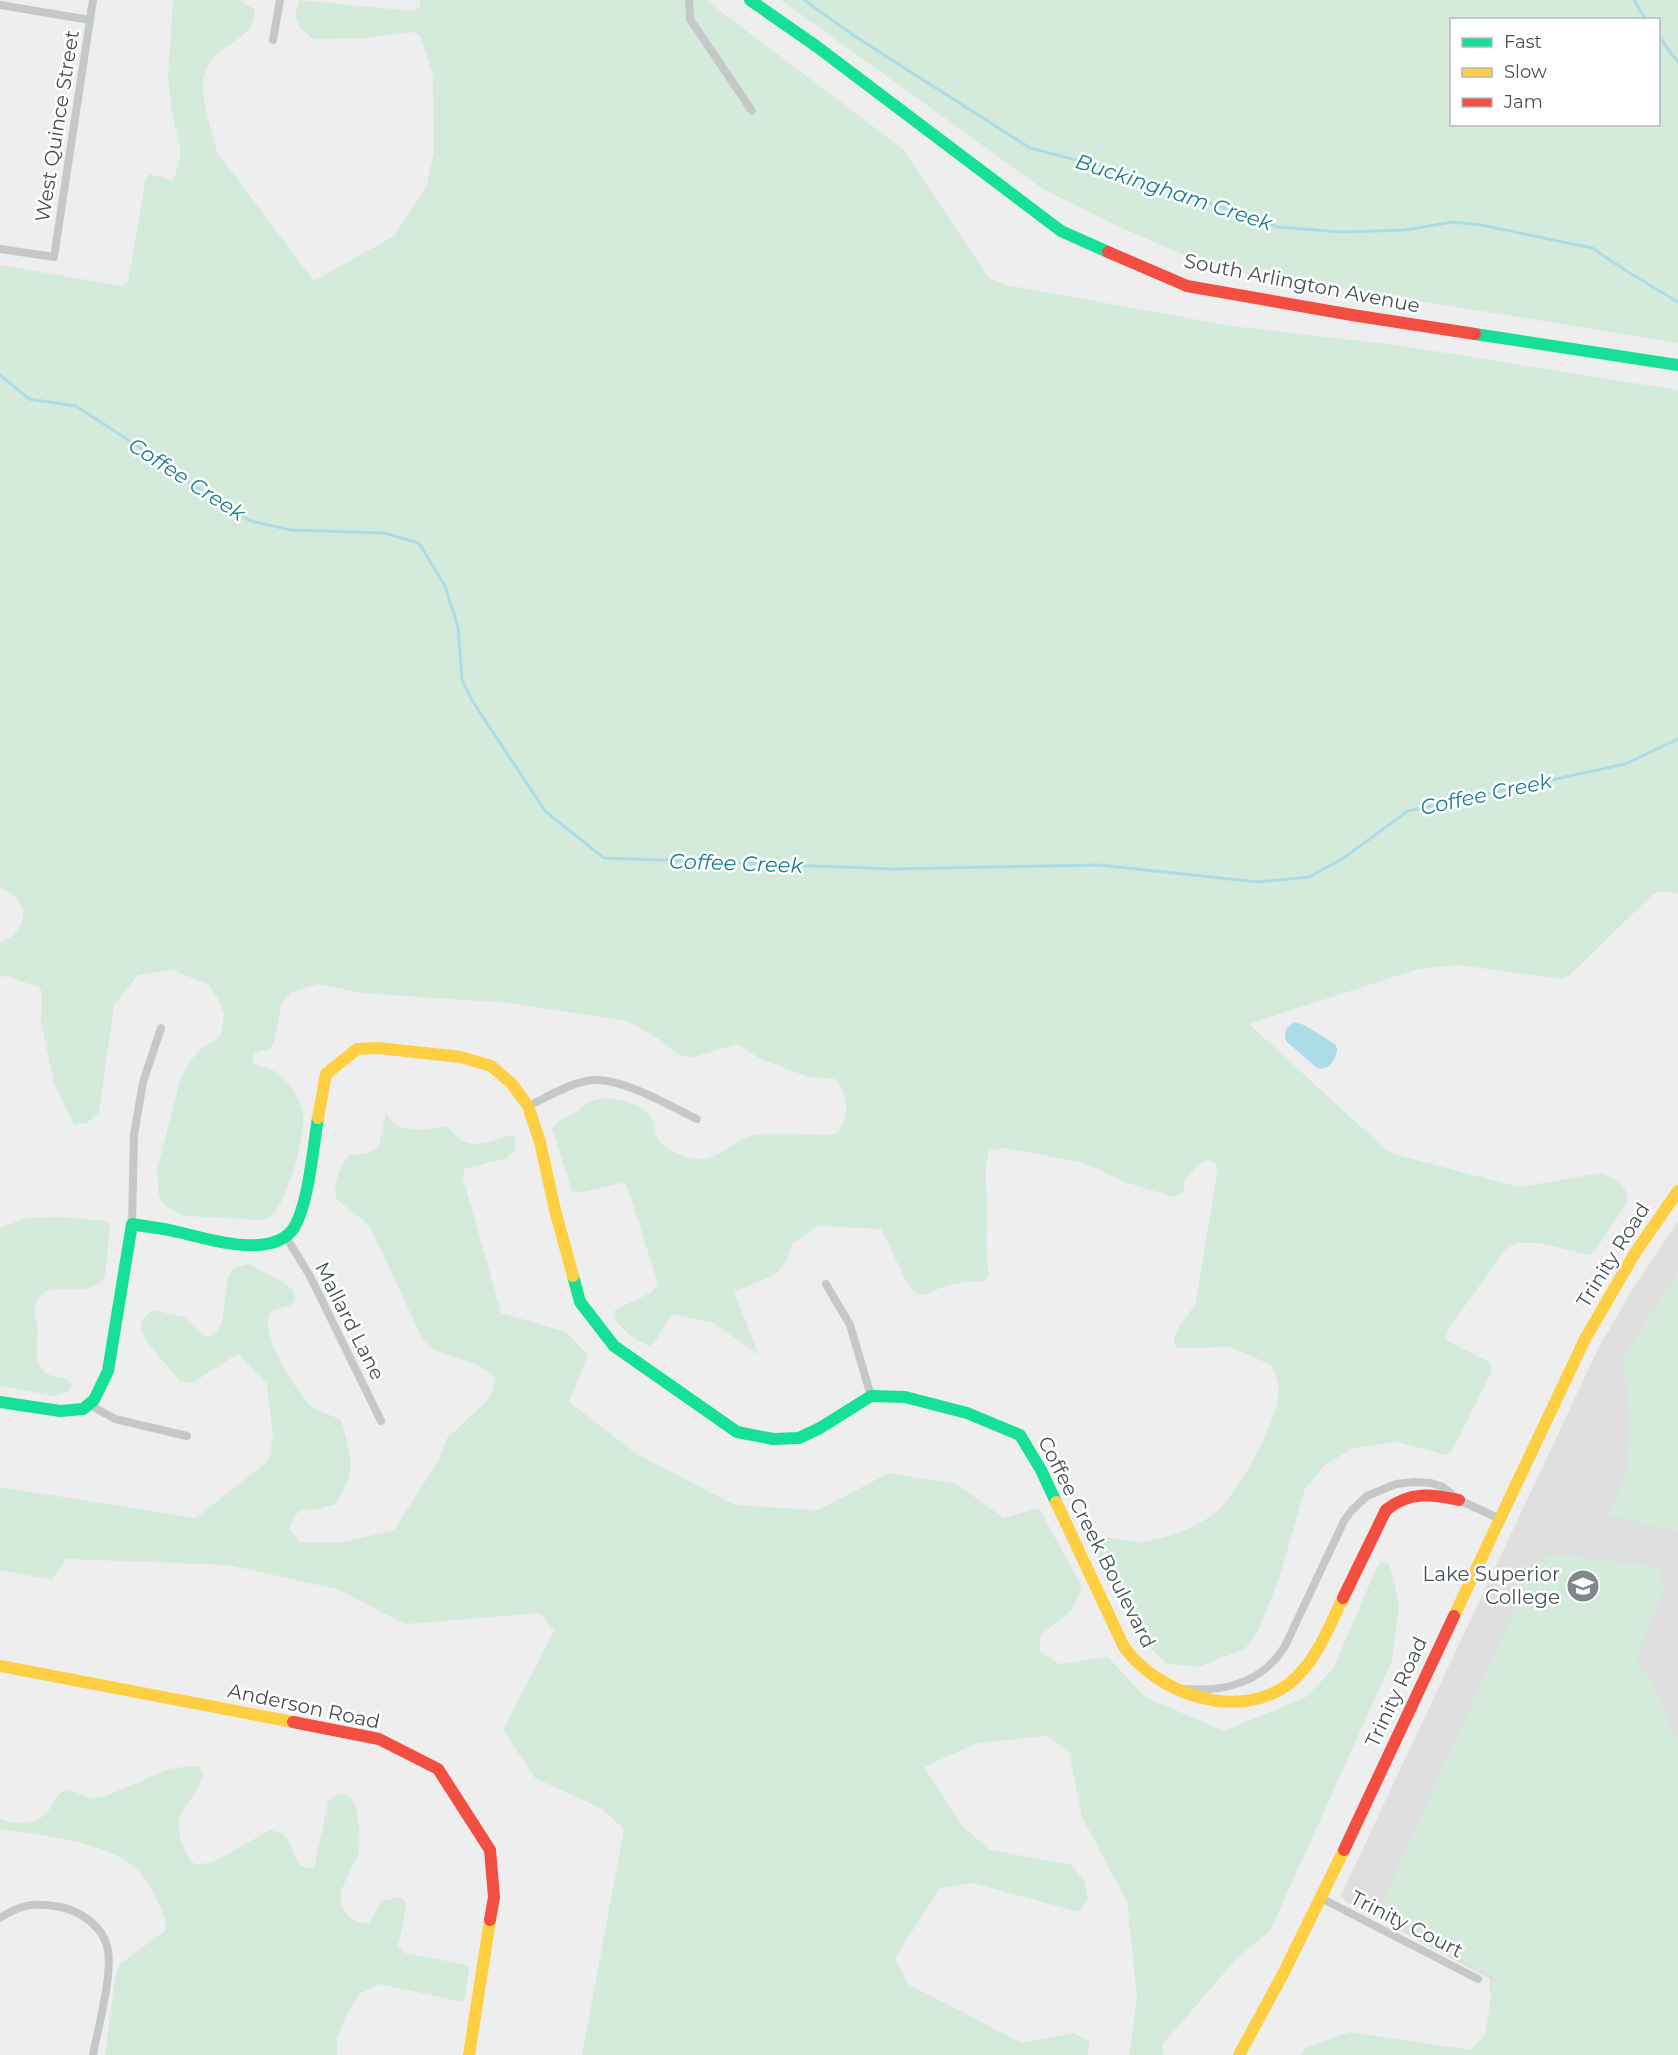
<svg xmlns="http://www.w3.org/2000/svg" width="1678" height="2055" viewBox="0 0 1678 2055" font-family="Montserrat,sans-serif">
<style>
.education{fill:#e0dfdf}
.green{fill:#d4ebdc;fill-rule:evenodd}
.water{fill:#acdce6}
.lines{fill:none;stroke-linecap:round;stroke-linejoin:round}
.stream{stroke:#acdce6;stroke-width:3}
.street{stroke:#c5c8c9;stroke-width:8}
.fast{stroke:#16e098;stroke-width:12}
.slow{stroke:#ffcf43;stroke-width:12}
.jam{stroke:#f24e42;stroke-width:12}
.labels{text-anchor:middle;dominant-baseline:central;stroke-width:5;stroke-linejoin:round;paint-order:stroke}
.street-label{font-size:20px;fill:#475158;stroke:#fff}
.poi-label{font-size:20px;fill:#475158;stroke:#fff;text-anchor:end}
.water-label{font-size:21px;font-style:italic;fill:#1a7e90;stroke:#fff}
</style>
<rect width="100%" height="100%" fill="#eee"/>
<path class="education" d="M 1678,1221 L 1678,2022 L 1489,1991 L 1490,1979 L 1357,1908 L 1344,1900 L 1341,1895 L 1598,1349 L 1632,1290 Z"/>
<path class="green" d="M 173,0 L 239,0 L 254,9 C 258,36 226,42 212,59 C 208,63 203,78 203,84 C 202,100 213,136 217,152 L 314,281 L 394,236 L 426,187 L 434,152 L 433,76 L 420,35 L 412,32 L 365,38 L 313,39 L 300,28 L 295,17 L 299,0 L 413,11 L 420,6 L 420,0 L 706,0 L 904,150 L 988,277 L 1006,285 L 1232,326 L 1396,345 L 1678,390 L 1678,893 L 1660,891 L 1652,895 L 1569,976 L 1561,979 L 1459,965 L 1418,969 L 1249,1024 L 1384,1148 L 1393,1154 L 1519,1187 L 1601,1173 C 1614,1178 1628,1186 1628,1201 L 1596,1249 L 1590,1255 L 1539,1243 L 1516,1243 L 1505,1250 L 1449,1328 L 1446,1337 L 1448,1341 L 1487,1361 L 1492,1366 L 1491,1373 L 1453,1449 L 1446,1455 L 1398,1442 L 1353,1448 L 1325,1465 L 1305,1489 L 1279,1579 L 1259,1629 L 1245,1649 L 1198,1667 L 1165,1663 L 1150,1647 L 1098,1556 L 1094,1541 L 1101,1536 C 1117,1539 1136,1544 1152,1540 C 1172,1536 1199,1526 1215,1513 C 1238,1494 1285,1411 1278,1382 C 1277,1376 1273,1370 1271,1365 L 1231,1347 L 1181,1348 L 1175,1346 C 1170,1330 1191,1315 1196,1301 L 1217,1173 L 1215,1164 L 1208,1160 L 1198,1165 L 1184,1181 L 1184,1189 L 1181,1194 L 1173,1197 L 1128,1183 L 1081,1162 L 1003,1148 L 989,1151 C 983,1170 987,1183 987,1203 C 987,1227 985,1251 989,1275 L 984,1282 C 963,1281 944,1284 926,1295 L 915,1293 L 907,1283 L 881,1229 L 817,1226 L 792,1244 L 787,1260 L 780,1270 L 770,1277 L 734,1292 L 759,1355 L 713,1323 L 672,1314 L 654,1343 L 649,1346 C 634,1339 621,1330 613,1316 L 615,1310 L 652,1292 L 657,1286 L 656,1278 L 628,1189 L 625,1184 L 620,1183 L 584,1192 L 572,1191 L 552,1128 C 560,1117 568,1118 578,1111 C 581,1108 585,1104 589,1102 C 604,1094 637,1100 649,1114 C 656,1122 654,1135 660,1142 C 669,1152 684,1157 697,1159 C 716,1162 733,1141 751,1136 C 768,1131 809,1135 828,1135 L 837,1133 C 851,1117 848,1094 835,1079 L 809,1077 L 760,1059 L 738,1044 L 691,1058 L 678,1054 L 659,1039 L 627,1021 L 509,1003 L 362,993 L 318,984 L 292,992 L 282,1002 L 274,1042 L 268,1051 L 262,1050 L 254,1054 L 253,1063 C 259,1067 264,1067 270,1069 C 284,1075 298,1094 302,1108 C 308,1129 288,1204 270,1217 C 269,1218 263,1220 261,1220 L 185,1216 L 167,1207 L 159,1197 L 157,1169 L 180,1081 L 189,1062 L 202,1048 L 215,1041 L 221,1034 L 224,1014 L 219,1000 L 208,984 L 172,970 L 138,975 L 114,1005 L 99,1112 L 87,1123 L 74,1125 L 54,1083 L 41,1023 L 42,993 L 40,988 L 9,977 L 0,976 L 0,943 C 5,940 13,937 16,932 C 32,914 19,894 0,888 L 0,265 L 122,286 L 128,282 L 146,178 L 150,174 L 174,181 L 181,151 L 172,114 L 168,77 Z
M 781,0 L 1678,0 L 1678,343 L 1223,269 L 1198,261 L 1124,229 L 1043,189 ZM 1452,20 L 1658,20 L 1658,124 L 1452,124 Z
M 386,1112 C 389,1116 391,1121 395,1124 C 405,1133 436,1129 448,1126 C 466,1154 485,1143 512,1135 L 515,1137 L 516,1149 L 507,1158 L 464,1169 L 463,1178 L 501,1313 L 566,1332 L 588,1355 L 569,1402 L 638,1455 L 735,1505 L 818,1510 L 889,1473 L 956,1484 L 1004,1518 L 1039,1508 L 1082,1587 L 1072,1610 L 1041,1635 L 1039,1650 L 1059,1664 L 1108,1657 L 1145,1697 L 1224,1731 L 1306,1697 L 1333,1669 L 1377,1567 L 1381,1562 L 1389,1564 L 1394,1579 L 1399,1607 L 1392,1661 L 1270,1931 L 1237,1958 L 1162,2045 L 1164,2055 L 1129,2055 L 1137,1998 L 1127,1902 L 1082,1817 L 1069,1752 L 1047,1736 L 977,1743 L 924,1767 L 962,1826 L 990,1850 L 1072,1865 L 1085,1882 L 1088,1900 L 1079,1912 L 973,1883 L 940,1888 L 895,1958 L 908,1984 L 1022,2043 L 1073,2033 L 1090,2042 L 1087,2055 L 582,2055 L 624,1829 L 602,1809 L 535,1778 L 503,1730 L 554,1631 L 540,1613 L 405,1624 L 337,1589 L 228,1565 L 66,1559 L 52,1580 L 0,1570 L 0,1487 L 196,1518 L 268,1461 L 273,1436 L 267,1384 L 238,1354 L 192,1383 L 180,1381 C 172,1371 142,1339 141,1330 C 140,1320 146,1315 153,1310 L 184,1317 L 204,1337 L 214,1335 L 222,1322 L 228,1277 L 234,1268 L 248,1264 L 283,1282 L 293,1290 L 295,1300 L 291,1305 L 273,1310 C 254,1325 295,1388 307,1402 C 316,1412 330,1414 341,1420 C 351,1458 358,1467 336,1504 L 318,1509 L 299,1510 L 289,1528 L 300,1542 L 343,1542 L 394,1530 L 440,1458 L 447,1438 L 488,1400 L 493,1390 L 494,1378 C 476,1355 439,1362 422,1338 L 369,1225 L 337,1200 C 332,1186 339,1167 349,1155 C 359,1155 372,1154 379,1146 Z
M 62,1217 L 105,1221 L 109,1224 L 110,1229 L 105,1276 L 101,1283 C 95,1285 89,1288 83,1289 C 65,1291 41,1283 35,1306 C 33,1316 38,1324 38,1334 C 37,1345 35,1361 43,1370 C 50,1379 65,1375 72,1384 L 68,1392 L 54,1396 L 0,1386 L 0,1228 L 27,1218 Z
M 1678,1273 L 1678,1531 L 1608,1515 C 1614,1501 1622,1486 1626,1471 C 1634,1433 1629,1396 1622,1359 Z
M 1553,1554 L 1661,1568 L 1663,1593 L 1643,1637 L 1637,1665 L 1651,1681 L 1675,1737 L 1678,1741 L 1678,2055 L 1301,2055 L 1305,2048 L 1349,2032 L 1471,2050 L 1485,2035 L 1494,1977 L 1378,1912 L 1534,1567 Z
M 191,1766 L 200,1767 L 203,1775 C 193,1809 168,1808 184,1848 C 187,1856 189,1862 198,1865 L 215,1861 L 270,1830 C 274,1831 280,1832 284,1835 C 297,1846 290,1870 314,1868 L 328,1802 C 332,1797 338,1793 344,1794 C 353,1796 356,1805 357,1812 C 358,1824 361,1838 359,1850 C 356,1866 337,1888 341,1903 C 344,1915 356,1925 369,1923 L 382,1901 L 399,1897 L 406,1901 L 406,1908 L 398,1946 L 405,1953 L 463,1964 L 469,1968 L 465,1999 L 462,2002 L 380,1984 L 359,1994 L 345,2018 L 337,2039 L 337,2055 L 105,2055 L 115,1978 L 120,1964 L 166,1930 C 166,1918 162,1911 157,1900 C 152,1888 143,1875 133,1866 C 105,1842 37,1834 0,1829 L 0,1819 C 15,1825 39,1825 49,1810 C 55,1801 56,1794 67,1789 L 91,1798 L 106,1796 L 169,1769 Z"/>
<path class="water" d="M 1294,1022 L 1304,1025 L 1335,1044 L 1337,1048 C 1337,1058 1329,1072 1317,1068 L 1287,1042 L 1285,1037 L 1286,1029 Z"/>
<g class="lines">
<path class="stream" d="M 804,0 L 859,39 L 1030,148 L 1119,171 L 1278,227 L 1341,232 L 1405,230 L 1453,222 L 1481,225 L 1592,248 L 1628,272 L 1678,302
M 1634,0 L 1646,20
M 1658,36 L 1678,62
M 0,375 L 29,399 L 76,406 L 156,458 L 200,490 L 251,521 L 291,530 L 384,533 L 419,543 L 445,586 L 458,627 L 462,680 L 473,702 L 545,811 L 604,858 L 893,869 L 1099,865 L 1258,882 L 1309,877 L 1342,859 L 1408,811 L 1625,764 L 1678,739"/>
<path class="street" d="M 689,0 L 690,19 L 752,111
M 0,5 L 90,20
M 273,40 L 280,0
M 0,249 L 54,257 L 93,0
M 528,1106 C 548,1097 571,1082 593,1080 C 623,1078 670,1106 697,1119
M 132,1224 L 134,1135 L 143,1082 L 161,1028
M 286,1237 L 310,1276 L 381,1421
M 826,1284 L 850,1325 L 871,1396
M 90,1405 L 115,1419 L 187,1436
M 1186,1689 C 1225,1692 1263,1682 1285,1646 L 1344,1521 L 1352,1510 L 1367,1496 L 1396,1484 L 1414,1482 L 1431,1483 L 1443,1487 L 1459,1500 L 1500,1519
M 1321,1898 L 1478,1979
M 0,1918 C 23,1903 34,1903 61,1907 C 80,1911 102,1926 107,1946 C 114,1972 98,2027 93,2055"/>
<path class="fast" d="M 750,0 L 816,46 L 1061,231 L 1108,252
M 1475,334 L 1678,365
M 573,1276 L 580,1302 L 614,1346 L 737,1432 L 773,1439 L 799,1438 L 820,1428 L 871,1396 L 905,1397 L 967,1413 L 1020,1435 L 1041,1470 L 1056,1502
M 0,1402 L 60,1411 L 83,1409 L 94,1400 L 108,1371 L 132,1224 C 147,1227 163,1228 178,1232 C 208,1239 275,1261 295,1226 C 309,1201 313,1147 318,1118"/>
<path class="slow" d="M 318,1118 L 326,1074 L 357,1049 L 378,1048 L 461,1057 L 491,1066 L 512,1084 L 528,1106 L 540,1142 L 555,1210 L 573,1276
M 1056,1502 L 1124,1647 C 1159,1695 1239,1722 1290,1683 C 1316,1662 1329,1627 1343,1598
M 1454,1616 L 1585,1339 L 1635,1253 L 1678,1191
M 0,1666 L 293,1722
M 469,2055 L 490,1920
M 1239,2055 L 1282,1976 L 1344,1850"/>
<path class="jam" d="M 1108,252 L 1187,286 L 1352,315 L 1475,334
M 1343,1598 L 1386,1510 C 1409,1491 1432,1494 1459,1500
M 293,1722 L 379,1739 L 438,1769 L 490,1850 L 494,1897 L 490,1920
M 1344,1850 L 1454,1616"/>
</g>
<defs>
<g id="university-disc" transform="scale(1.725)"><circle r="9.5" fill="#81888c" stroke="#fff"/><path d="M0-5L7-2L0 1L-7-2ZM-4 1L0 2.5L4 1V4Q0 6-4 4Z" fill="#fff"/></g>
</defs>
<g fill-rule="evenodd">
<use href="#university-disc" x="1583" y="1586"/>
</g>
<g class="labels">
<g class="street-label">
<text transform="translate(57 126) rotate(-81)">West Quince Street</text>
<text transform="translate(1302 283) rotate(11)">South Arlington Avenue</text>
<text transform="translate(1613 1255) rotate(-58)">Trinity Road</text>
<text transform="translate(350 1321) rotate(63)">Mallard Lane</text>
<text transform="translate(1097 1542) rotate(63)">Coffee Creek Boulevard</text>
<text transform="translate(1396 1692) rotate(-65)">Trinity Road</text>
<text transform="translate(304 1706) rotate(12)">Anderson Road</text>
<text transform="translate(1407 1924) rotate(27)">Trinity Court</text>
</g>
<g class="poi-label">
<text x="1560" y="1574">Lake Superior<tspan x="1560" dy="23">College</tspan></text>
</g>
<g class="water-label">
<text transform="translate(1174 192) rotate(18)">Buckingham Creek</text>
<text transform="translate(187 479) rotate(33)">Coffee Creek</text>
<text transform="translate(1486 794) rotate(-12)">Coffee Creek</text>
<text transform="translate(736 863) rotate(2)">Coffee Creek</text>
</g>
</g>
<rect x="1450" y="18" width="210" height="108" fill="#ffffff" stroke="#b5b9bc" stroke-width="1.5"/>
<rect x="1462" y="38" width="30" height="9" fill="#16e098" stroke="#b5b9bc" stroke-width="1.5"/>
<text x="1504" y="48" font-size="18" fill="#475158">Fast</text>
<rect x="1462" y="68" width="30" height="9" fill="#ffcf43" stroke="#b5b9bc" stroke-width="1.5"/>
<text x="1504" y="78" font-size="18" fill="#475158">Slow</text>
<rect x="1462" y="98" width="30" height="9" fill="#f24e42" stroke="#b5b9bc" stroke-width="1.5"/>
<text x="1504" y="108" font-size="18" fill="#475158">Jam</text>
</svg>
